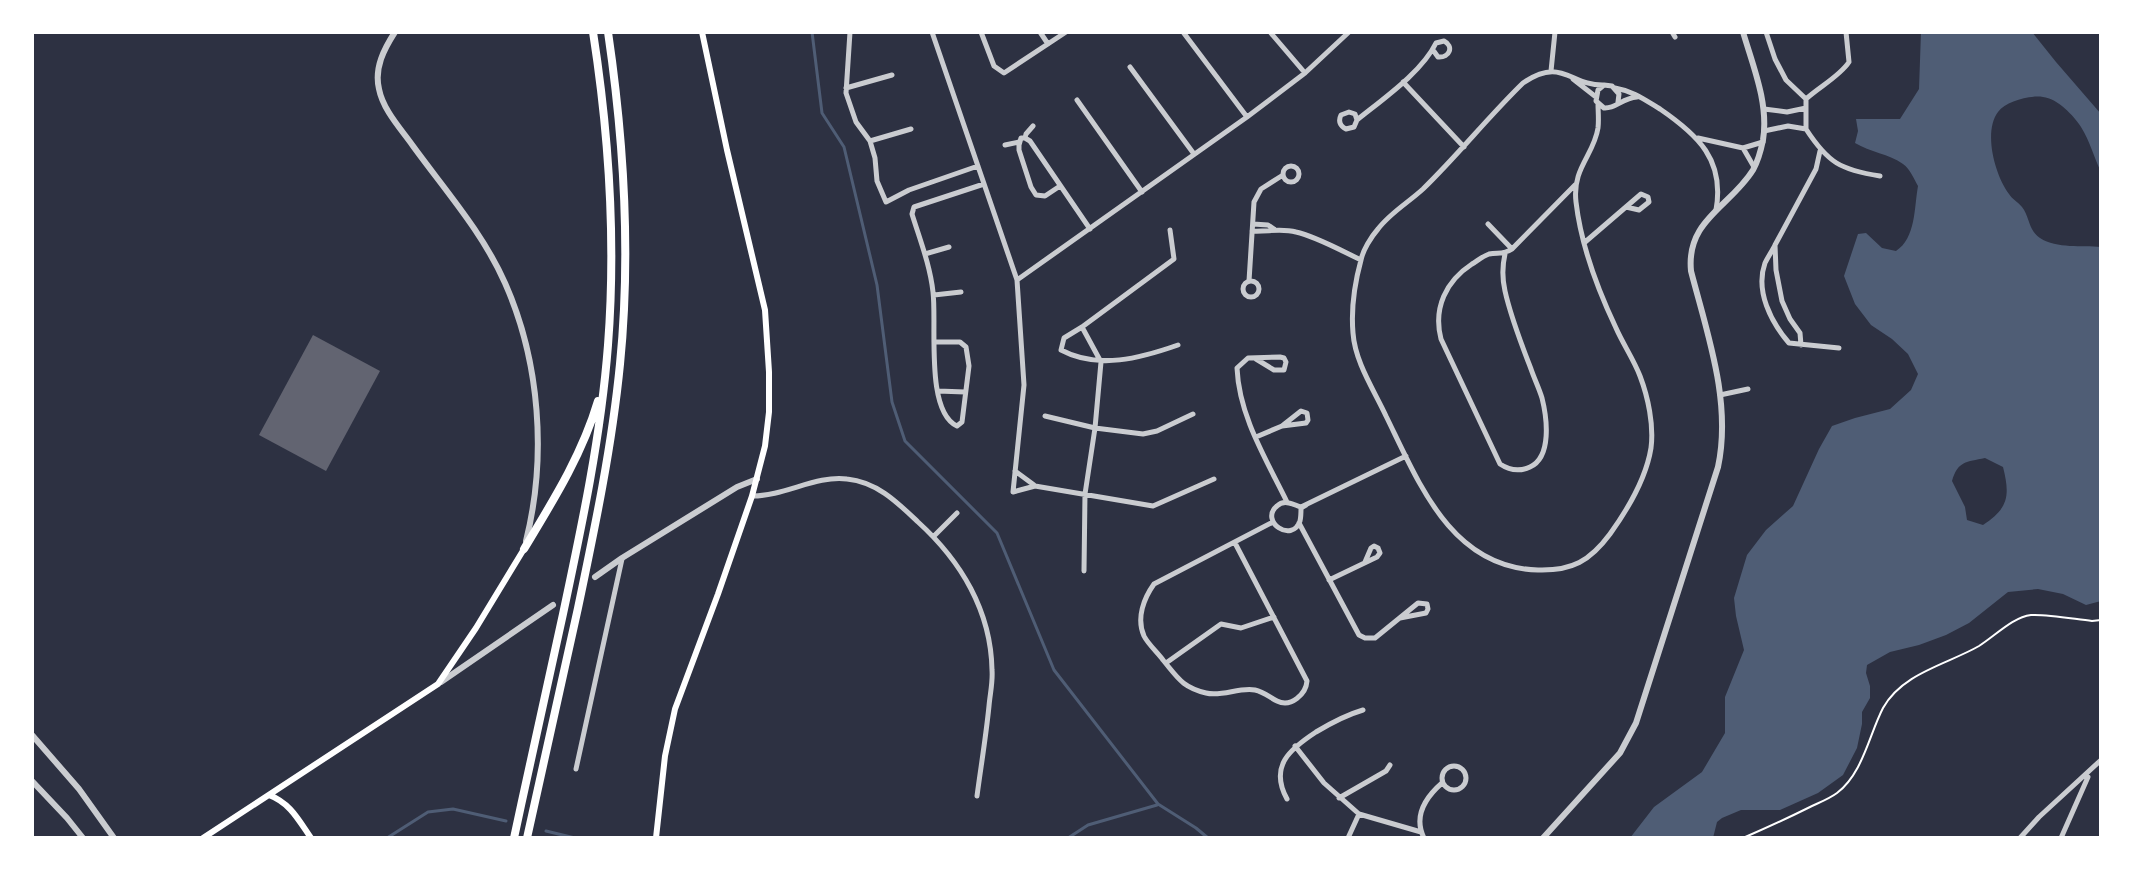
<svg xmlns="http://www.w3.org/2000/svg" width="2133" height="870" viewBox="0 0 2133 870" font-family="'Fira Sans',sans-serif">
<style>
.water{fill:#4f5d75;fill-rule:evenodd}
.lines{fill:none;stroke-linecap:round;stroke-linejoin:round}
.stream{stroke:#4f5d75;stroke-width:3}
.building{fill:#626471}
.path{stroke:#fff;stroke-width:2}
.minor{stroke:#caccd0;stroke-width:5}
.tertiary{stroke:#caccd0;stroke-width:6}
.secondary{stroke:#fff;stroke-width:6}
.motorway{stroke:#fff;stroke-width:8}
</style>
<rect width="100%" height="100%" fill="#2d3142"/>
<path class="water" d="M 1921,32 L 2032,32 L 2056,62 L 2101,114 L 2101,172 C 2094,158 2090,141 2081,127 C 2074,116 2057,98 2043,97 C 2030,95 2006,101 1998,112 C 1983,132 1995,175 2009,194 C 2012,199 2018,202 2022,207 C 2030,217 2028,230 2040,238 C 2057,249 2082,245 2101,247 L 2101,601 L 2086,605 L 2063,594 L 2038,589 L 2008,592 L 1969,623 L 1946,635 L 1919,645 L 1890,652 L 1867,665 L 1866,673 L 1870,686 L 1870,698 L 1862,712 L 1862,724 L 1857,748 L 1843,775 L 1818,793 L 1780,810 L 1741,810 L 1722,818 L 1717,822 L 1713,838 L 1630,838 L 1654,807 L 1702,772 L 1725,733 L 1725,697 L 1744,650 L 1736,616 L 1734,598 L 1747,555 L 1766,530 L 1793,506 L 1819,449 L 1832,426 L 1855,418 L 1890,409 L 1911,390 L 1918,374 L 1908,354 L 1892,339 L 1871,325 L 1855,304 L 1844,276 L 1858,234 L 1866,233 L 1882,248 L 1896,251 C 1916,238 1914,208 1918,186 C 1914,179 1910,169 1903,164 C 1889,154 1870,152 1855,143 L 1858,131 L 1856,119 L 1900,119 L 1919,89 ZM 1985,458 L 2003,467 C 2010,495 2009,508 1983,525 L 1967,520 L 1965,507 L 1952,481 C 1958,461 1966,462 1985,458 Z"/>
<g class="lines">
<path class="stream" d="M 812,32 L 822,113 L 844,147 L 877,285 L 892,402 L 905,441 L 997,533 L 1054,670 L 1158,804 L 1196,828 L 1208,838
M 546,831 L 575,838
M 387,838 L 428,812 L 453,809 L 506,821
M 1068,838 L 1088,825 L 1157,805"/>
</g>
<path class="building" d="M 313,335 L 380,371 L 326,471 L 259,435 Z"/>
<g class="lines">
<path class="path" d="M 1743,838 C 1766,828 1788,818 1810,807 C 1818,803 1829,799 1837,793 C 1863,773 1869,735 1883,708 C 1902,673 1948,664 1979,646 C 1995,636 2013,617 2031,615 C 2047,614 2074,619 2092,621 L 2101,620"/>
<path class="minor" d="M 850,32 L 846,93 L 856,122 L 870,141 L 875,158 L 877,181 L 886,202 L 909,190 L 978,166
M 932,32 L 1017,280 L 1024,385 L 1013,492 L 1035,486 L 1153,506 L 1214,479
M 981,32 L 994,66 L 1004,73 L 1066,32
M 1040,32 L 1048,44
M 1183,32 L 1247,117
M 1270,32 L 1305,73
M 1672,32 L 1675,37
M 1766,32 L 1775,59 L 1786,80 L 1806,99
M 1130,67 L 1194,154
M 1551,71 L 1555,32
M 1573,79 L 1596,97
M 1403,82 L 1464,147
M 846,88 L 892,75
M 1615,88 C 1633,91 1645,100 1660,109 C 1698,135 1725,160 1716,210
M 1077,100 L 1142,192
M 1618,102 L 1619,94 L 1612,86 L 1604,85 L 1598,90 L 1596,101 L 1604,108 C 1616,109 1622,98 1637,97
M 1598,104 C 1598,111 1599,120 1598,128 C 1594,155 1572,168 1576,202 C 1581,245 1597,288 1616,328 C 1623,344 1634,360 1640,376 C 1648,397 1654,425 1651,448 C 1646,479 1628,509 1610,534 C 1590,561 1572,571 1538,570 C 1451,568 1419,483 1386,416 C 1374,390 1355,362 1353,333 C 1351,310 1355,282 1361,260 C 1363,250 1371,237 1378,229 C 1390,213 1409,202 1423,189 C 1458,155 1488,117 1523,83 C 1562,56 1570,86 1604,85
M 1764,109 L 1787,112 L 1806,108
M 1357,120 L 1355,114 L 1349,112 L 1341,115 C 1338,121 1340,126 1346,129 L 1354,127 L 1357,120 C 1383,99 1422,72 1436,43 L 1444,41 C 1454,46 1450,58 1438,57 L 1433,50
M 1806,129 L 1806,99 C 1819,87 1840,76 1849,62 L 1846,32
M 1806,129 C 1828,163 1841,170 1880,176
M 1764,131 L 1788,126 L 1806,129
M 1025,138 L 1026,134 L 1033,126
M 1698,138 L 1743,148 L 1763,142
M 870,141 L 911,129
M 1005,145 L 1019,142
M 1743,148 L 1754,167
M1283 174a8 8 0 1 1 16 0a8 8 0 1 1-16 0Z
M 1060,186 L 1045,196 L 1036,195 L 1031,187 L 1019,150 L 1019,145 L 1021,138 L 1025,138 L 1030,141 L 1090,229
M 1253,224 L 1268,225 L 1274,229
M 1488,224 L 1512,249
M 1170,230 L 1174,259 L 1082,327 L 1064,338 L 1061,350 C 1098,370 1141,358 1178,345
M 1252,231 C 1267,232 1281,228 1296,232 C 1315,236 1342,251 1361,260
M 1584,243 L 1641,194 L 1648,197 L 1649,202 L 1639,210 L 1626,207
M 1775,245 C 1772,251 1768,257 1765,263 C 1755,291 1771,322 1789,343 L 1839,348
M 925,254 L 949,247
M 1505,254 C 1502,267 1502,278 1505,291 C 1511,318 1521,343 1531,369 C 1534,378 1539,388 1542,398 C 1547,418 1552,457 1530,467 C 1519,472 1509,470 1500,464 L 1441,339 C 1433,308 1446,281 1472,264 C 1477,261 1483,256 1489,254 C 1498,252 1503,255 1512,249 L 1575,185
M 1017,280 L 1247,117 L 1305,73 L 1349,32
M1243 289a8 8 0 1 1 16 0a8 8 0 1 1-16 0Z
M 1249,281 L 1254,202 L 1261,189 L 1283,175
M 934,295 L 961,292
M 1082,327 L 1101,362 L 1095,428 L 1085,494 L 1084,571
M 934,342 L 960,342 L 966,347 L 969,366 L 962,422 L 957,426 C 925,411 937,324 933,292 C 930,265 920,240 912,214 L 914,207 L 984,184
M 1801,345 L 1800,333 L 1790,319 L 1782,301 L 1776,270 L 1775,245 L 1816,169 L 1820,151
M 1256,359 L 1274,370 L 1284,370 L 1286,362 L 1284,358 L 1280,357 L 1248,358 L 1237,368 C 1239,416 1266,459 1287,502
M 938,391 L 965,392
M 1720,395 L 1748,389
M 1045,416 L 1095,428 L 1143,434 L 1157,431 L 1193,414
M 1256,437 L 1282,426 L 1306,423 L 1308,420 L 1307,413 L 1301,411 L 1282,426
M 1015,471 L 1034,485
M 752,496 C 785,496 816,475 847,479 C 877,482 897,502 918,522 C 961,561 991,611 992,670 C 993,682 990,694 989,706 C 986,736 981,766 977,796
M 1306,505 L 1301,508 C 1301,513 1301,517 1300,521 C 1292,544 1259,521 1277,506 C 1280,503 1285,502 1289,503 C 1294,504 1297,506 1301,507 L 1406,456
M 1299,523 L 1359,635 L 1365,638 L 1375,638 L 1418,603 L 1427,604 L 1428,609 L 1426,613 L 1400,618
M 934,536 L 957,513
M 1235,543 L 1307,681 C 1306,694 1291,708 1277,701 C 1269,697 1264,692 1255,690 C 1239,687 1222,697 1206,693 C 1182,687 1178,678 1163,660 C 1158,653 1148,644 1144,636 C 1136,618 1144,598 1154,584 L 1273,522
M 1365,562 L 1371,548 L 1374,546 L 1378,548
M 1329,580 L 1377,557 L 1380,553 L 1378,548
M 1166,663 L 1221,624 L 1241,628 L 1274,617
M 1295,746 L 1324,783 L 1359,814 L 1421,832
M1442 778a12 12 0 1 1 24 0a12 12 0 1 1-24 0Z
M 576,769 L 622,559
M 1339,798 L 1386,771 L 1390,765
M 1287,799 C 1269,766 1290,749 1316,732 C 1331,723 1346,715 1363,710
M 1348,838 L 1359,814
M 1424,838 C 1413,816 1426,797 1442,783
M 2020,838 L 2039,817 L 2101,760
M 2061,838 L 2088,777"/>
<path class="tertiary" d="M 395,32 C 384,49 374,68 379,89 C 383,110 401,129 413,146 C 445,190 483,233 505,283 C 540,362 547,457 526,541
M 595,577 L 622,558 L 737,487 L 757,479
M 441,682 L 553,605
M 32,735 L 79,789 L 114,838
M 32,781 L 67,818 L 83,838
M 1543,838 L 1620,753 L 1636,723 L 1718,467 C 1732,402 1707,333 1691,271 C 1686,220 1730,207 1753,170 C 1758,161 1761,150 1763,140 C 1769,104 1753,66 1743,32"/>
<path class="secondary" d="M 269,795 C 290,803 298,819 311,838
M 203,838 L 438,684 L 476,628 L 524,549
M 656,838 L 665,756 L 675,709 L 718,594 L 752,496 L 765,446 L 769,412 L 769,372 L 765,310 L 727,150 L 702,32"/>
<path class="motorway" d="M 524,549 C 553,501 582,455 598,401
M 514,838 C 530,763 547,688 563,614 C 582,525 601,436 608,345 C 616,241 609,135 593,32
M 527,838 C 544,761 561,684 578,608 C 595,527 612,446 620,364 C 631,254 624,141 608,32"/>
</g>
<rect width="2133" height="870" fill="none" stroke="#ffffff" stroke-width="68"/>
</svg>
